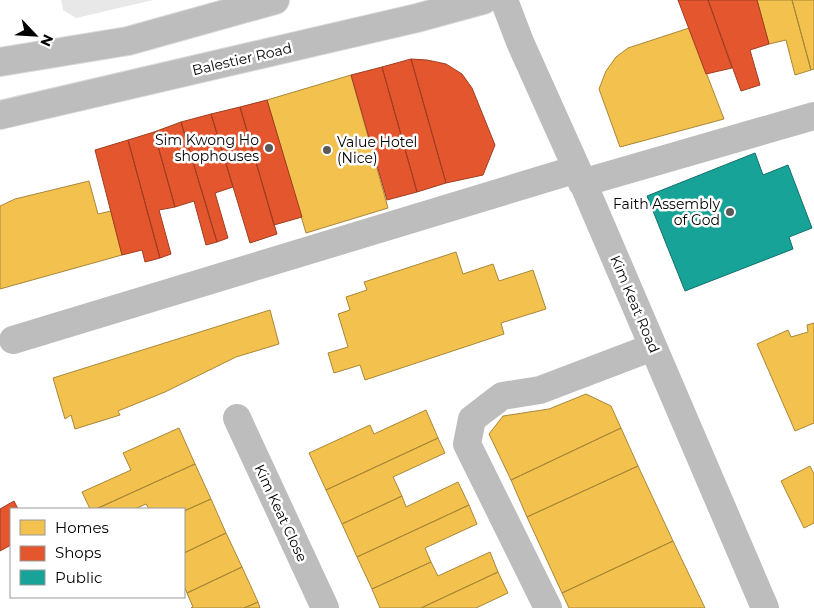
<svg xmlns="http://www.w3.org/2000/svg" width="814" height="608" viewBox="0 0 814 608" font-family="Montserrat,sans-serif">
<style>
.green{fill:#e8e8e8}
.homes{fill:#f2c14e;stroke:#a98737}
.shops{fill:#e4572e;stroke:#a03d20}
.public{fill:#17a398;stroke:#10726a}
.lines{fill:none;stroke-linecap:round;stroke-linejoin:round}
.major-casing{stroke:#dbdbdb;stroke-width:30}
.minor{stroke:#bdbdbd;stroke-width:28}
.major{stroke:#bdbdbd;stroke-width:28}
.poi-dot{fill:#595959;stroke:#fff;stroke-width:2}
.labels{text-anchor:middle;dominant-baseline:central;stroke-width:5;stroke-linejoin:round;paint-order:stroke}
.street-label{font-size:14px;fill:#000;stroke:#fff}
.poi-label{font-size:14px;fill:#000;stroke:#fff;text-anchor:end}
</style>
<rect width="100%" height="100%" fill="#fff"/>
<path class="green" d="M 61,0 L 153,0 L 76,18 L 63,10 Z"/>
<path class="homes" d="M 757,0 L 792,0 L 811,70 L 795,75 L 786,40 L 769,44 Z
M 792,0 L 814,0 L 814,69 L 811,70 Z
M 689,28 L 724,119 L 620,147 L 599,89 L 606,71 L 616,57 L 628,48 Z
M 351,75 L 388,208 L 306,233 L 267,100 Z
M 89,181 L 98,214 L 111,211 L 122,255 L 0,289 L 0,206 L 15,199 Z
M 456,252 L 463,274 L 493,264 L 499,281 L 533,270 L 546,309 L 501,323 L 504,334 L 365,380 L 360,365 L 334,373 L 328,353 L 348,347 L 338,314 L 350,310 L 346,297 L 367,290 L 364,282 Z
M 270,310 L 279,344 L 236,357 L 165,392 L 118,411 L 120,415 L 75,429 L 71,415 L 65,419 L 53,378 Z
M 814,323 L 814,423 L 795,431 L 757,344 L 788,330 L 791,337 L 808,332 L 807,325 Z
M 586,394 L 611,406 L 621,428 L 511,480 L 489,434 L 503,416 L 549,409 Z
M 426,410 L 438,438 L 326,490 L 309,453 L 370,425 L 374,434 Z
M 179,428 L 195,464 L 96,509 L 90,509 L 82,492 L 131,470 L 123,453 Z
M 621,428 L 638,466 L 527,517 L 511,480 Z
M 438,438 L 445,453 L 393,477 L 402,496 L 342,524 L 326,490 Z
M 195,464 L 211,499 L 184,511 L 184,509 L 149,509 L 146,504 L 135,509 L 96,509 Z
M 638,466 L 673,541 L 562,593 L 527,517 Z
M 810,466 L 814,474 L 814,523 L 804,528 L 781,481 Z
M 458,482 L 469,505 L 357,557 L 342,524 L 402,496 L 406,507 Z
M 211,499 L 226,533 L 184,553 L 184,511 Z
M 469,505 L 477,524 L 425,548 L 431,562 L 372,589 L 357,557 Z
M 226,533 L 242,567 L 187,593 L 184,586 L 184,553 Z
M 673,541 L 705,608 L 569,608 L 562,593 Z
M 490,552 L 498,572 L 421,608 L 380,608 L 372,589 L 431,562 L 438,576 Z
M 242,567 L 258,602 L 244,608 L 191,608 L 193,607 L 187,593 Z
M 498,572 L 508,593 L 476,608 L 421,608 Z
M 258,602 L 260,608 L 244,608 Z"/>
<path class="shops" d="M 678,0 L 708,0 L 732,68 L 706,74 Z
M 708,0 L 757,0 L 769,44 L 750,50 L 760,85 L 741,91 Z
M 411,59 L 427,60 L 446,64 L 462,74 L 472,88 L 495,145 L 483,175 L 446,183 Z
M 411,59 L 446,183 L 417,192 L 382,67 Z
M 382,67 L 417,192 L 387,200 L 351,75 Z
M 267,100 L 302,217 L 274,225 L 240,107 Z
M 240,107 L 277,234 L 250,243 L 211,114 Z
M 211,114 L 233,187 L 215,193 L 228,238 L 217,242 L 181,122 Z
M 181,122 L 217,242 L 206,245 L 194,201 L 175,207 L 154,132 Z
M 154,132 L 175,207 L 159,210 L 171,254 L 160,258 L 128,140 Z
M 128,140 L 160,258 L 145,262 L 142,250 L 122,255 L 95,150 Z
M 14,501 L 18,509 L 11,509 L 11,545 L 0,551 L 0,509 Z"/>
<path class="public" d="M 755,153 L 763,175 L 788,165 L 812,228 L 789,237 L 793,249 L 685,291 L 647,196 Z"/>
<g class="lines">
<g class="major-casing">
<path id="major" d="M 0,62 L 128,41 L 275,0
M 0,115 L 417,18 L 483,0"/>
</g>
<path class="minor" d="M 504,0 L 520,42 L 577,169 L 765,608
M 582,183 L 814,116
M 13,340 L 577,169
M 237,418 L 325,608
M 548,608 L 467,444 L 472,419 L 502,396 L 540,390 L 653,347"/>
<use href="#major" class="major"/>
</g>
<g class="poi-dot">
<circle cx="269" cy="148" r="5"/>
<circle cx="327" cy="150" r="5"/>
<circle cx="730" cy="212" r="5"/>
</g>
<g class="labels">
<g class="street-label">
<text transform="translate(242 59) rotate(-13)">Balestier Road</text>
<text transform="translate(635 304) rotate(67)">Kim Keat Road</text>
<text transform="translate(281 513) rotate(65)">Kim Keat Close</text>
</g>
<g class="poi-label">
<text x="259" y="140">Sim Kwong Ho<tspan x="259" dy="16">shophouses</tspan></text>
<text x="337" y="142" text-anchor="start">Value Hotel<tspan x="337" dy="16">(Nice)</tspan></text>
<text x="720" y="204">Faith Assembly<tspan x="720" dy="16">of God</tspan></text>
</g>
</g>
<rect x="10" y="508" width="175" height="90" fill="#ffffff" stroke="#999999"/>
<rect x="20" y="520" width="25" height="15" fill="#f2c14e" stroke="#999999"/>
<text x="55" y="533" font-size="15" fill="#000000">Homes</text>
<rect x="20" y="546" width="25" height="15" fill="#e4572e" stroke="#999999"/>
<text x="55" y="558" font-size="15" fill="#000000">Shops</text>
<rect x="20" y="570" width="25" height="15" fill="#17a398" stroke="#999999"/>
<text x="55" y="583" font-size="15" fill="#000000">Public</text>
<g transform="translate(35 35) rotate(115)" stroke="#ffffff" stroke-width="4" paint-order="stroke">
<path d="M0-4L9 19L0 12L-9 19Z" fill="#000000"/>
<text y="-8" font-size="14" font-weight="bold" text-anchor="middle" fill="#000000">N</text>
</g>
</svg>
